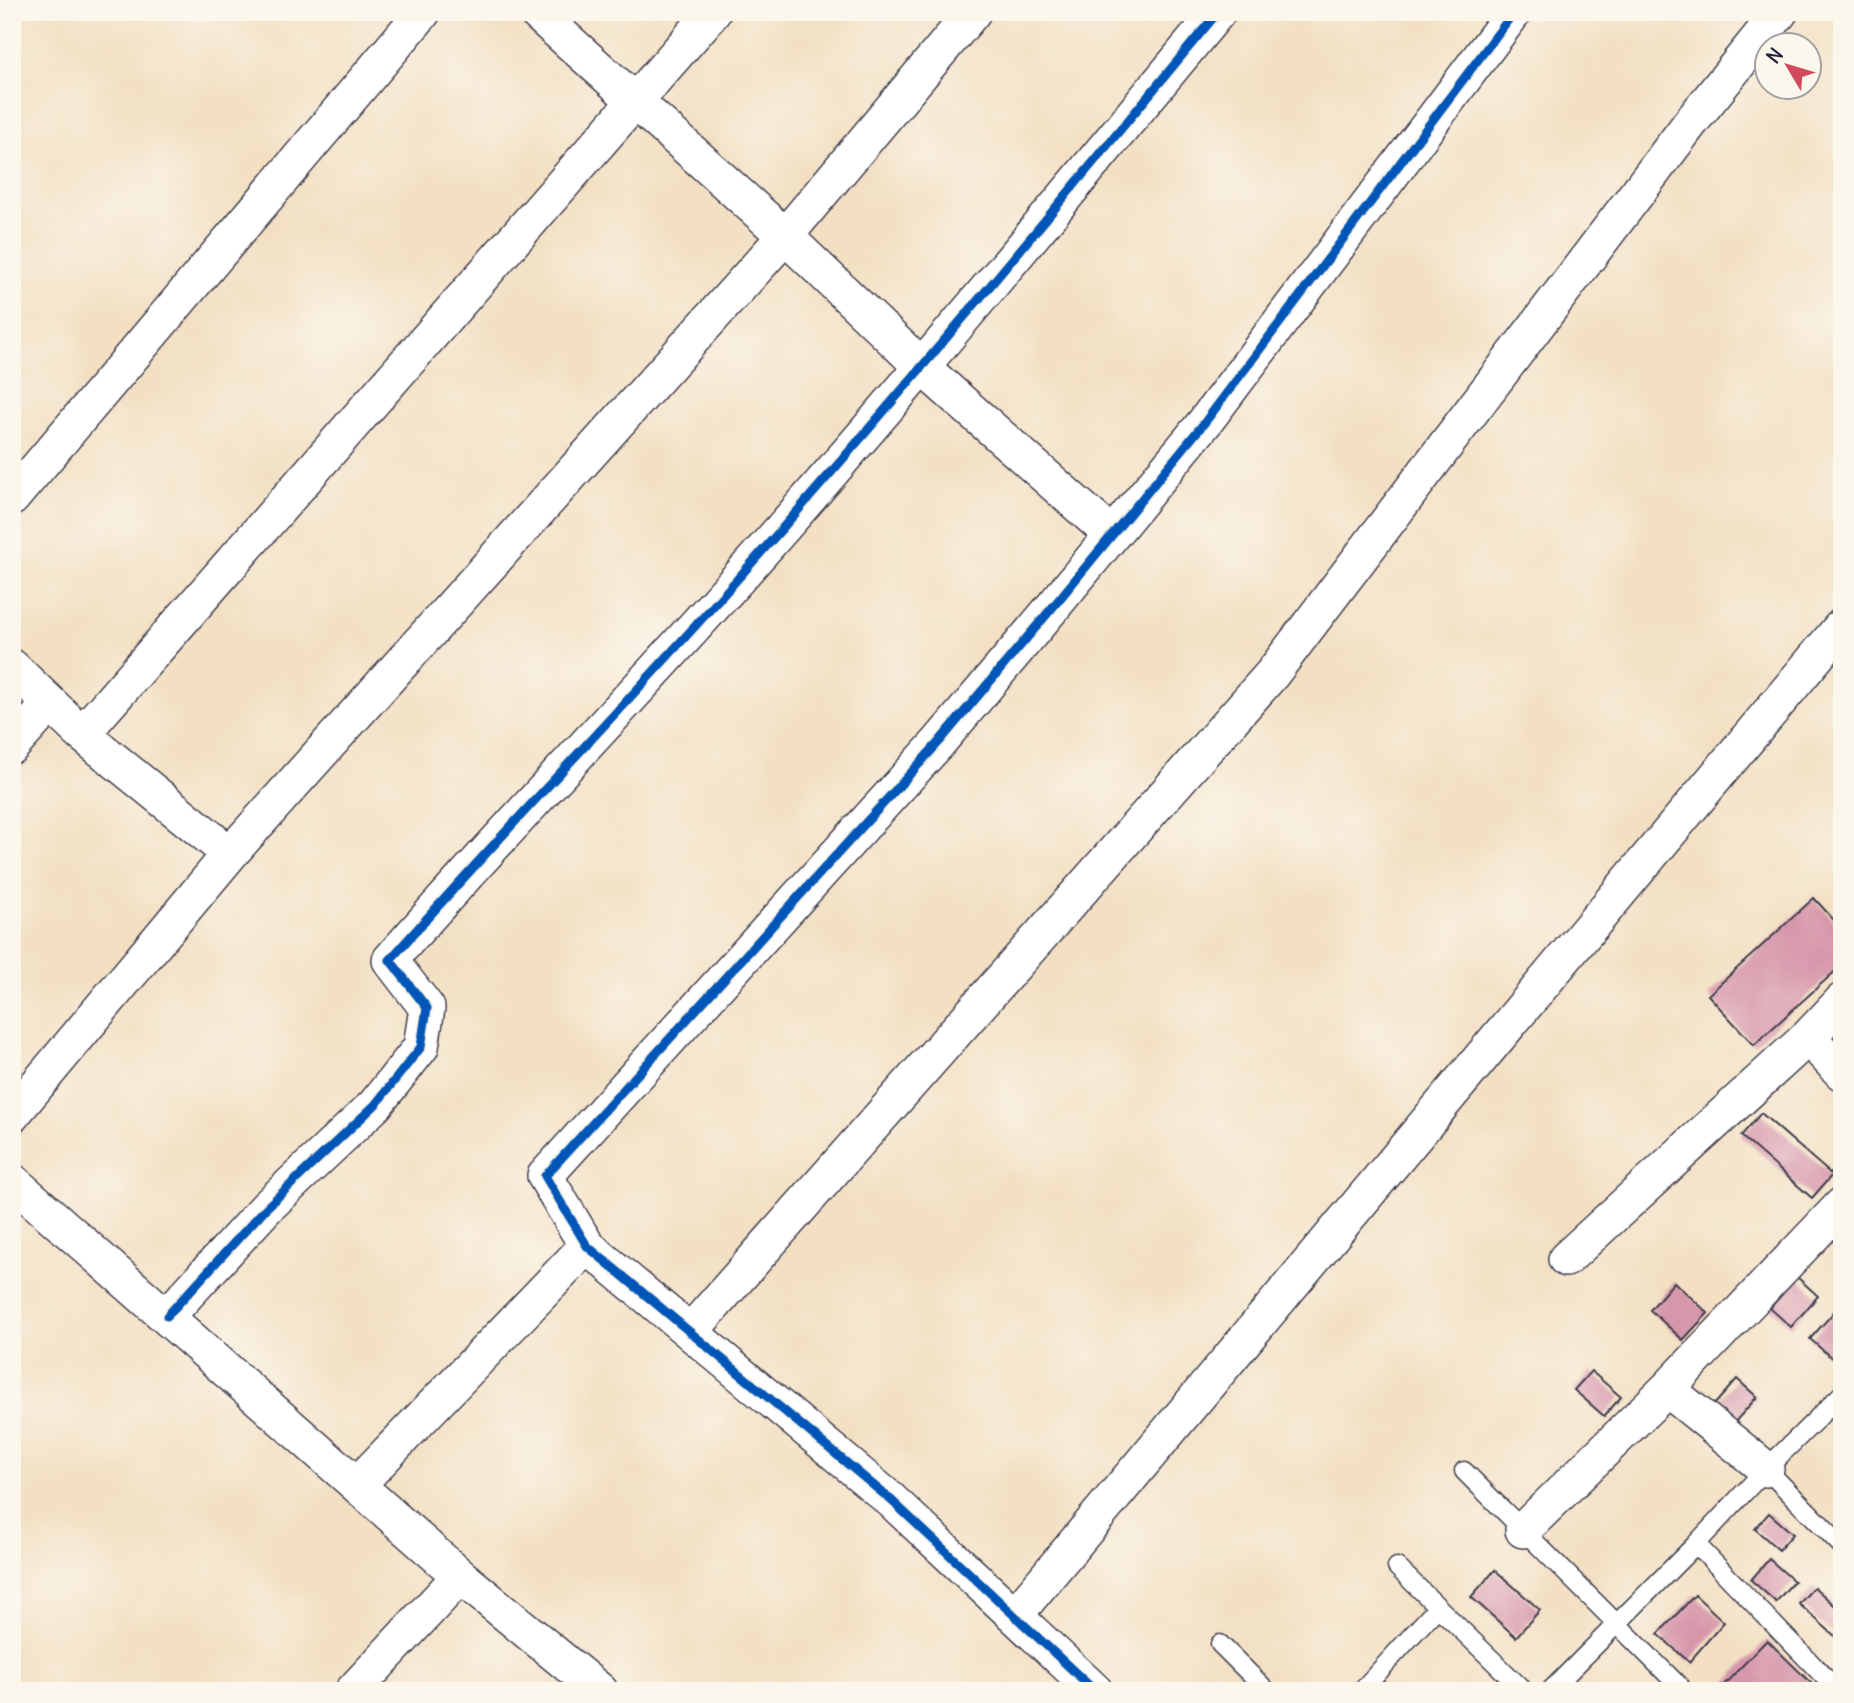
<svg xmlns="http://www.w3.org/2000/svg" width="1854" height="1703" viewBox="0 0 1854 1703" font-family="Delius,sans-serif">
<style>
.building{fill:#d797aa}
.lines{fill:none;stroke-linecap:round;stroke-linejoin:round}
.lane-casing{stroke:#413e4f;stroke-width:21}
.street-casing{stroke:#413e4f;stroke-width:38}
.lane{stroke:#fff;stroke-width:18}
.street{stroke:#fff;stroke-width:35}
.cycleway-casing{stroke:#fbf7ec;stroke-width:13}
.cycleway{stroke:#0057b8;stroke-width:9}
</style>
<rect width="100%" height="100%" fill="#fbf7ec"/>
<filter id="ink" filterUnits="userSpaceOnUse"><feTurbulence type="fractalNoise" baseFrequency=".0143" numOctaves="2"/><feDisplacementMap in="SourceGraphic" scale="14" xChannelSelector="R" yChannelSelector="G"/><feConvolveMatrix kernelMatrix="1 2 1 2 8 2 1 2 1" color-interpolation-filters="sRGB"/></filter>
<filter id="wash" filterUnits="userSpaceOnUse"><feTurbulence type="fractalNoise" baseFrequency=".00686" numOctaves="4" result="noise"/><feDisplacementMap in="SourceGraphic" scale="28" xChannelSelector="R" yChannelSelector="G"/><feGaussianBlur stdDeviation="1.57" result="paint"/><feColorMatrix in="noise" values="0 0 0 0 0 0 0 0 0 0 0 0 0 0 0 0 0 1.4 0 .05"/><feComposite in="paint" operator="in"/></filter>
<g filter="url(#wash)">
<rect width="100%" height="100%" fill="#f3e0c3"/>
<g id="blocks">
<path class="building" d="M 1814,898 L 1842,929 L 1842,965 L 1754,1045 L 1708,995 Z
M 1761,1113 L 1832,1175 L 1812,1198 L 1741,1136 Z
M 1797,1277 L 1818,1296 L 1791,1327 L 1770,1308 Z
M 1674,1282 L 1708,1313 L 1683,1340 L 1650,1310 Z
M 1842,1303 L 1842,1367 L 1810,1339 Z
M 1591,1371 L 1621,1397 L 1604,1416 L 1574,1390 Z
M 1737,1379 L 1757,1397 L 1726,1432 L 1706,1414 Z
M 1769,1513 L 1793,1534 L 1779,1550 L 1755,1529 Z
M 1769,1559 L 1794,1581 L 1776,1602 L 1751,1580 Z
M 1495,1570 L 1540,1610 L 1516,1637 L 1471,1597 Z
M 1814,1587 L 1842,1612 L 1842,1630 L 1836,1637 L 1799,1604 Z
M 1695,1595 L 1724,1622 L 1689,1662 L 1658,1634 Z
M 1767,1640 L 1819,1691 L 1718,1691 Z"/>
</g>
</g>
<g filter="url(#ink)">
<use href="#blocks" fill-opacity="0" stroke="#413e4f" stroke-width="2"/>
<g class="lines">
<g class="lane-casing">
<path id="lane" d="M 1766,1469 L 1842,1546
M 1464,1471 L 1684,1691
M 1696,1544 L 1838,1691
M 1397,1567 L 1524,1691
M 1220,1644 L 1267,1691
M 1361,1691 L 1438,1607
M 1550,1691 L 1696,1544 L 1766,1469 L 1842,1394"/>
</g>
<g class="street-casing">
<path id="street" d="M 536,12 L 785,236 L 923,368 L 1112,535
M 12,498 L 423,12
M 12,667 L 82,734 L 230,854
M 82,734 L 713,12
M 12,746 L 50,704
M 1808,1037 L 1842,1073
M 12,1115 L 230,854 L 785,236 L 973,12
M 12,1181 L 460,1576 L 600,1691
M 1566,1259 L 1808,1037 L 1842,1001
M 167,1316 L 266,1208 L 375,1105 L 421,1047 L 427,1008 L 390,960 C 490,846 595,737 697,624 C 877,425 1047,218 1218,12
M 690,1332 L 1272,674 L 1691,122 L 1780,12
M 1766,1469 L 1667,1389 L 1842,1205
M 357,1485 L 587,1246
M 1523,1530 L 1667,1389
M 1015,1615 L 1842,626
M 353,1691 L 460,1576
M 1095,1691 L 891,1500 L 587,1246 L 545,1176 L 939,742 L 1052,608 L 1205,422 L 1514,12"/>
</g>
<use href="#lane" class="lane"/>
<use href="#street" class="street"/>
<g class="cycleway-casing">
<path id="cycleway" d="M 167,1316 L 266,1208 L 375,1105 L 421,1047 L 427,1008 L 390,960 C 490,846 595,737 697,624 C 877,425 1047,218 1218,12
M 1095,1691 L 891,1500 L 587,1246 L 545,1176 L 939,742 L 1052,608 L 1205,422 L 1514,12"/>
</g>
<use href="#cycleway" class="cycleway"/>
</g>
</g>
<rect width="1854" height="1703" fill="none" stroke="#fbf7ec" stroke-width="42"/>
<g transform="translate(1788 66) rotate(308)"><circle r="33" fill="#fbf7ec" stroke="#a4a2a5" stroke-width="2"/>
<path d="M0-5L12 26L0 18L-12 26Z" fill="#d1495b"/>
<text y="-10" font-size="19" font-weight="bold" text-anchor="middle" fill="#22223b">N</text>
</g>
</svg>
